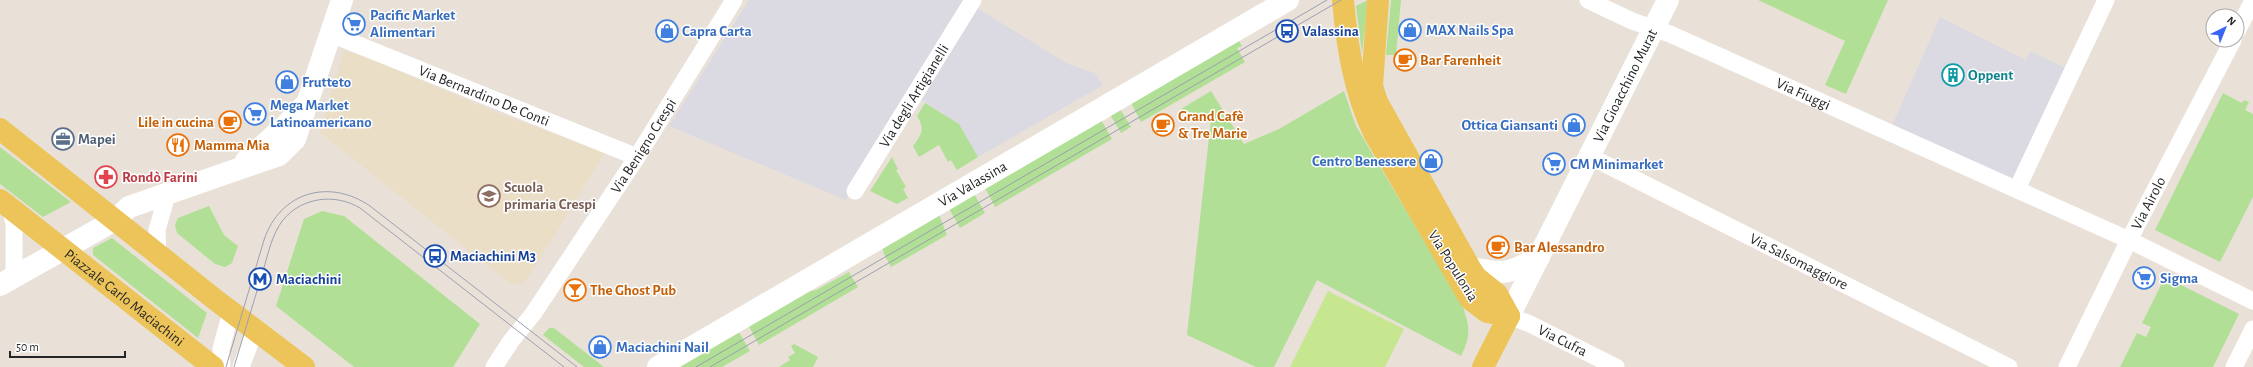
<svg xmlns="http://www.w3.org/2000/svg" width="2253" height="367" viewBox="0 0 2253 367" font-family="'Alegreya Sans',sans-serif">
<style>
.industrial{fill:#dbd9e1}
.education{fill:#ebdec7}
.green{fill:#b1df95}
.pitch{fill:#c6e790}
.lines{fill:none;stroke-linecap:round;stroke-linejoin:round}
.minor{stroke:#fff;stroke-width:17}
.secondary{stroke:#fff;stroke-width:22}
.primary{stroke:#ecc45a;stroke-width:22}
.tram{stroke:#9b9fb1;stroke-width:1}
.labels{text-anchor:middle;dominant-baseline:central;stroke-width:3;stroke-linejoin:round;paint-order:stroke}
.shop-label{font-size:15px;font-weight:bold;fill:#366cbe;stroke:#fff;text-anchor:start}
.transit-label{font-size:15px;font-weight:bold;fill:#164399;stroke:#fff;text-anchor:start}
.food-label{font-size:15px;font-weight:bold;fill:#c56008;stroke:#fff;text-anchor:start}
.culture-label{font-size:15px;font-weight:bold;fill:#0d838f;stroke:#fff;text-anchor:start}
.street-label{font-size:15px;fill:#262626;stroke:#fff}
.service-label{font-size:15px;font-weight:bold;fill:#4e5e75;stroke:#fff;text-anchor:start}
.health-label{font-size:15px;font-weight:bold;fill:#be3a42;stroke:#fff;text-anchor:start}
.education-label{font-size:15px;font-weight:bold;fill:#785e54;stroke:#fff;text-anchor:start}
</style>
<rect width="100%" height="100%" fill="#e9e1d8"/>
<path class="industrial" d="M 749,0 L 969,0 L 846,200 L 669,126 Z
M 972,5 L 1068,64 L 1095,73 L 1103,85 L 978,157 L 959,124 L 917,97 Z
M 1940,17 L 2026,60 L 2030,51 L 2070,70 L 2015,185 L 1890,130 Z"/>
<path class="education" d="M 344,50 L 383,64 L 495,112 L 605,153 L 527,280 L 522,284 L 511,284 L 320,133 Z"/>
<path class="green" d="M 1368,0 L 1362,53 L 1356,6 Z
M 1391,0 L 1401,0 L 1396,55 L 1386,55 Z
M 1758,0 L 1888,0 L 1846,94 L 1825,85 L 1845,41 Z
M 1239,41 L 1242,46 L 1237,48 L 1245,62 L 1141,122 L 1130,101 Z
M 1211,91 L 1244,144 L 1279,129 L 1344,91 L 1356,126 L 1463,307 C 1470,328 1471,335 1461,356 L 1317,280 L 1274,367 L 1256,367 L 1187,335 L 1211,120 L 1181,109 Z
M 2223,93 L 2242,103 L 2244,100 L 2249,102 L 2245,110 L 2253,114 L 2253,197 L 2220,262 L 2155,230 Z
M 925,103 L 959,124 L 978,157 L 957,170 L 951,160 L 948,162 L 939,145 L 919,157 L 913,146 C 922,135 925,128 917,116 Z
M 1119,107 L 1131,127 L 1121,133 L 1109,113 Z
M 1100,118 L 1112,139 L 995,207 L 984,186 Z
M 0,147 L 71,202 L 43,217 L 0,184 Z
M 892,157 L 898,169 L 896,170 L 906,187 L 903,189 L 908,198 L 897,204 L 870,191 Z
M 973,192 L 985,213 L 960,228 L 948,207 Z
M 209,206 L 224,235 L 238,246 L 232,263 L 225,267 L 215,264 L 177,233 L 175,225 L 178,218 Z
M 322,211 L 344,216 L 480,324 L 453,367 L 354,367 L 276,306 L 304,219 Z
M 938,212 L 947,235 L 891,267 L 884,254 L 882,246 Z
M 112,238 L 207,313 L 198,338 L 93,255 L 93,248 Z
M 849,272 L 858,287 L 759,345 L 747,323 L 801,293 L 816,290 Z
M 2165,277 L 2239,314 L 2213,367 L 2120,367 L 2137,333 L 2146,337 L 2151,327 L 2142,323 Z
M 549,328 L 554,328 L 604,367 L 584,367 L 543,335 Z
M 737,329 L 750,351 L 722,367 L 672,367 Z
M 794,344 L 818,357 L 813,367 L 779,367 L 790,360 L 788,357 L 795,353 L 791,346 Z"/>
<path class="pitch" d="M 1328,291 L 1404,329 L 1385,367 L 1290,367 Z"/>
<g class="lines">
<g class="minor">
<path id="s1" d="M 1588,0 L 1632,21 L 1670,34 L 2129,240 L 2253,301"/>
<path d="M 2237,31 L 2250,6"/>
<path id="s2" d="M 331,34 L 637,157"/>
<path id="s3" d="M 1589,156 L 2009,367"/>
<path d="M 2017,189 L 2106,0"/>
<path id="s4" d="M 855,191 L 973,0"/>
<path d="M 10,207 L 14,224 L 14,276"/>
<path d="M 158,255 L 157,230 L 165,202"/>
<path id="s5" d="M 1509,316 L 1530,324 L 1616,367"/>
<path d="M 222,367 L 221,349 L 231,312"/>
<path d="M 241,367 L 252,338"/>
<path id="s6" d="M 494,367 L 511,341 L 533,314 L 637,157 L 734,0"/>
<path id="s7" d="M 2067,367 L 2129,240 L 2233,40"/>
<path d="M 2234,367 L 2253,329"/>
</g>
<g class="secondary">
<path d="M 246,161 L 286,125 L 303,107"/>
<path d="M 1470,268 C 1505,274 1507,275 1539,257"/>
<path d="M 0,285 L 115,220 L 129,207 L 279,155 L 295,139 L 342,0"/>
<path id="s8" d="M 1509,316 L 1668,0"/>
<path id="s9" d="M 658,367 L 1288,0"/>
</g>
<g class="primary">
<path d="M 1343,0 C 1347,46 1354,91 1374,133 L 1470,299 L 1487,312 L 1509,316"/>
<path d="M 1378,0 L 1372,86 L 1377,102 L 1470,268 L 1476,277 L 1497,294 L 1509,316"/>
<path d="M 0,129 L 217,301 L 304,367"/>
<path id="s10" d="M 0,200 L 213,367"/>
<path d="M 1483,367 L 1509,316"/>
</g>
<path class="tram" d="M 226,367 L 264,240 C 280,192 329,178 370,206 L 577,367
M 234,367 C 244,335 253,303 263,271 C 268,254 272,234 283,220 C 302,197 335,193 360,208 L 564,367
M 696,367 L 1327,0
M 710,367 L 1341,0"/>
</g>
<defs>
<g id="supermarket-ring" transform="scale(1.15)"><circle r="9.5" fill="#fff" stroke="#3f7fe0" stroke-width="1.5"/><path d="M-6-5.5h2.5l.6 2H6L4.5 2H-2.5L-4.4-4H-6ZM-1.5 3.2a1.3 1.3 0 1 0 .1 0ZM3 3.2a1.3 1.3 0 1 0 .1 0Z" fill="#3f7fe0"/></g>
<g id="shop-ring" transform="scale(1.15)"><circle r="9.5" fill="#fff" stroke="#3f7fe0" stroke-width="1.5"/><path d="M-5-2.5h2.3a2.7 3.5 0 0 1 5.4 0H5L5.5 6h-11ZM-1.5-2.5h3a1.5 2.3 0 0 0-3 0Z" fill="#3f7fe0"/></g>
<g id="bus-ring" transform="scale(1.15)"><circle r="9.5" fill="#fff" stroke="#1a4fb4" stroke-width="1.5"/><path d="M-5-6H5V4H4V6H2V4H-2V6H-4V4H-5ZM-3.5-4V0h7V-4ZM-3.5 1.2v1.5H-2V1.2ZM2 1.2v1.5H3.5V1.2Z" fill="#1a4fb4"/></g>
<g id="cafe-ring" transform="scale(1.15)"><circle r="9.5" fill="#fff" stroke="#e8710a" stroke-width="1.5"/><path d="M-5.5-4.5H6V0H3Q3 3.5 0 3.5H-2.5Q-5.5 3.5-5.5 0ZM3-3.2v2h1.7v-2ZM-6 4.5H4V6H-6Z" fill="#e8710a"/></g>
<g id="building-ring" transform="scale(1.15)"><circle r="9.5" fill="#fff" stroke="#0f9aa8" stroke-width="1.5"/><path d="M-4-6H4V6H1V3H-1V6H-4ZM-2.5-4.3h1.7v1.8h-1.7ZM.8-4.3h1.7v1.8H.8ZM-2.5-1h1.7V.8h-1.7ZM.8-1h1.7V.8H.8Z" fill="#0f9aa8"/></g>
<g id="office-ring" transform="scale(1.15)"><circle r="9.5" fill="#fff" stroke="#5c6f8a" stroke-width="1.5"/><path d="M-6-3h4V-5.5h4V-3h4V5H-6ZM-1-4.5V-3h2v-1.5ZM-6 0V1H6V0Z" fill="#5c6f8a"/></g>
<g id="restaurant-ring" transform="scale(1.15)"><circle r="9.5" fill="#fff" stroke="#e8710a" stroke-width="1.5"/><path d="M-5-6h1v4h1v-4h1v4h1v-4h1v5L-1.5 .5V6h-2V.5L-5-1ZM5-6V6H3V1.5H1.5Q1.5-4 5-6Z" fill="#e8710a"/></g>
<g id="pharmacy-ring" transform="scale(1.15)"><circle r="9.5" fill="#fff" stroke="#e0444e" stroke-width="1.5"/><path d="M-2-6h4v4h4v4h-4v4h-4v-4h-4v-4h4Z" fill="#e0444e"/></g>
<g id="school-ring" transform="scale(1.15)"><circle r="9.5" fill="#fff" stroke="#8d6e63" stroke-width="1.5"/><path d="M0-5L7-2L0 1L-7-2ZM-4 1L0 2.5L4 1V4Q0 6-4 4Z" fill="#8d6e63"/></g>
<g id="metro-ring" transform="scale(1.15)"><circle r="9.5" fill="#fff" stroke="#1a4fb4" stroke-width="1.5"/><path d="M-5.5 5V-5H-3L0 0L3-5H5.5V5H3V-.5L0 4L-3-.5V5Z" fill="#1a4fb4"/></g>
<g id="bar-ring" transform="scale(1.15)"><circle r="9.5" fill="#fff" stroke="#e8710a" stroke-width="1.5"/><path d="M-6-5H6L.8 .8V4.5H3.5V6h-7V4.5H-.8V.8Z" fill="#e8710a"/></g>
</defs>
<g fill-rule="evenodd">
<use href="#supermarket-ring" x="354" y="24"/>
<use href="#shop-ring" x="1410" y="30"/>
<use href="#shop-ring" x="667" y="31"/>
<use href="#bus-ring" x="1287" y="31"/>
<use href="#cafe-ring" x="1405" y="60"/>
<use href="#building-ring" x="1953" y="75"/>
<use href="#shop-ring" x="287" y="82"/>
<use href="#supermarket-ring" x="255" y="114"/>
<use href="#cafe-ring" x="230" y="122"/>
<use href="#cafe-ring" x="1163" y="125"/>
<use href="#shop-ring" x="1574" y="125"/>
<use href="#office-ring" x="63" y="139"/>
<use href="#restaurant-ring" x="178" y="145"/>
<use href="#shop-ring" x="1431" y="161"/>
<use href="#supermarket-ring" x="1554" y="164"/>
<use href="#pharmacy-ring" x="106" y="177"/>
<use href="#school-ring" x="489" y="196"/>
<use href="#cafe-ring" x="1498" y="247"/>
<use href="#bus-ring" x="435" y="256"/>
<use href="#supermarket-ring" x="2144" y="278"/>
<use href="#metro-ring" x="260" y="279"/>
<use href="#bar-ring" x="575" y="290"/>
<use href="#shop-ring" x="600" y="347"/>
</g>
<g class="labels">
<g class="shop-label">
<text x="370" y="15">Pacific Market<tspan x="370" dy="17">Alimentari</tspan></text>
<text x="1426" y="30">MAX Nails Spa</text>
<text x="682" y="31">Capra Carta</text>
<text x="302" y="82">Frutteto</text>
<text x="270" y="105">Mega Market<tspan x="270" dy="17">Latinoamericano</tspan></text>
<text x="1558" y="125" text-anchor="end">Ottica Giansanti</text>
<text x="1416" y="161" text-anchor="end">Centro Benessere</text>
<text x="1570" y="164">CM Minimarket</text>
<text x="2160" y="278">Sigma</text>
<text x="616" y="347">Maciachini Nail</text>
</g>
<g class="transit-label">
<text x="1302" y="31">Valassina</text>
<text x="450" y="256">Maciachini M3</text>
<text x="276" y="279">Maciachini</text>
</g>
<g class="food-label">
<text x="1420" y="60">Bar Farenheit</text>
<text x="1178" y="116">Grand Cafè<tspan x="1178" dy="17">&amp; Tre Marie</tspan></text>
<text x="214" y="122" text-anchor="end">Lile in cucina</text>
<text x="194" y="145">Mamma Mia</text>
<text x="1514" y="247">Bar Alessandro</text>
<text x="590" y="290">The Ghost Pub</text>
</g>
<g class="culture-label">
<text x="1968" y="75">Oppent</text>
</g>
<g class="street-label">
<text stroke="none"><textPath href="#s8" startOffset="258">Via Gioacchino Murat</textPath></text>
<text stroke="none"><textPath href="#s1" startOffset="235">Via Fiuggi</textPath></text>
<text stroke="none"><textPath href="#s4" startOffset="112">Via degli Artigianelli</textPath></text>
<text stroke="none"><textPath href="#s2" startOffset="165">Via Bernardino De Conti</textPath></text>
<text stroke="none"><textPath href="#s6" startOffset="267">Via Benigno Crespi</textPath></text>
<text stroke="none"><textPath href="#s9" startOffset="364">Via Valassina</textPath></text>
<text stroke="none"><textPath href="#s7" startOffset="183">Via Airolo</textPath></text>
<text stroke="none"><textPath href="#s3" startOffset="235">Via Salsomaggiore</textPath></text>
<text transform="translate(1453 266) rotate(58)">Via Populonia</text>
<text stroke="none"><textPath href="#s10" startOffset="158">Piazzale Carlo Maciachini</textPath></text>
<text stroke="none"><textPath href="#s5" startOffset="59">Via Cufra</textPath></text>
</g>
<g class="service-label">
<text x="78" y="139">Mapei</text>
</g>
<g class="health-label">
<text x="122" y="177">Rondò Farini</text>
</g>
<g class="education-label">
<text x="504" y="187">Scuola<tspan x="504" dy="17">primaria Crespi</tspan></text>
</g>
</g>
<g transform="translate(2225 28) rotate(43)"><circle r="19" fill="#ffffff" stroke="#a8a8a8"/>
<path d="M0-3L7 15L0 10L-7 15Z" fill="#3964f4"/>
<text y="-6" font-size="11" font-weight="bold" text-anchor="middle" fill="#262626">N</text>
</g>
<path d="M10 351v6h115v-6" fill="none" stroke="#262626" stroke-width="2"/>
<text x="16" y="351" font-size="12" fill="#262626" stroke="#ffffff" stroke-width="3" paint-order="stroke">50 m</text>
</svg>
